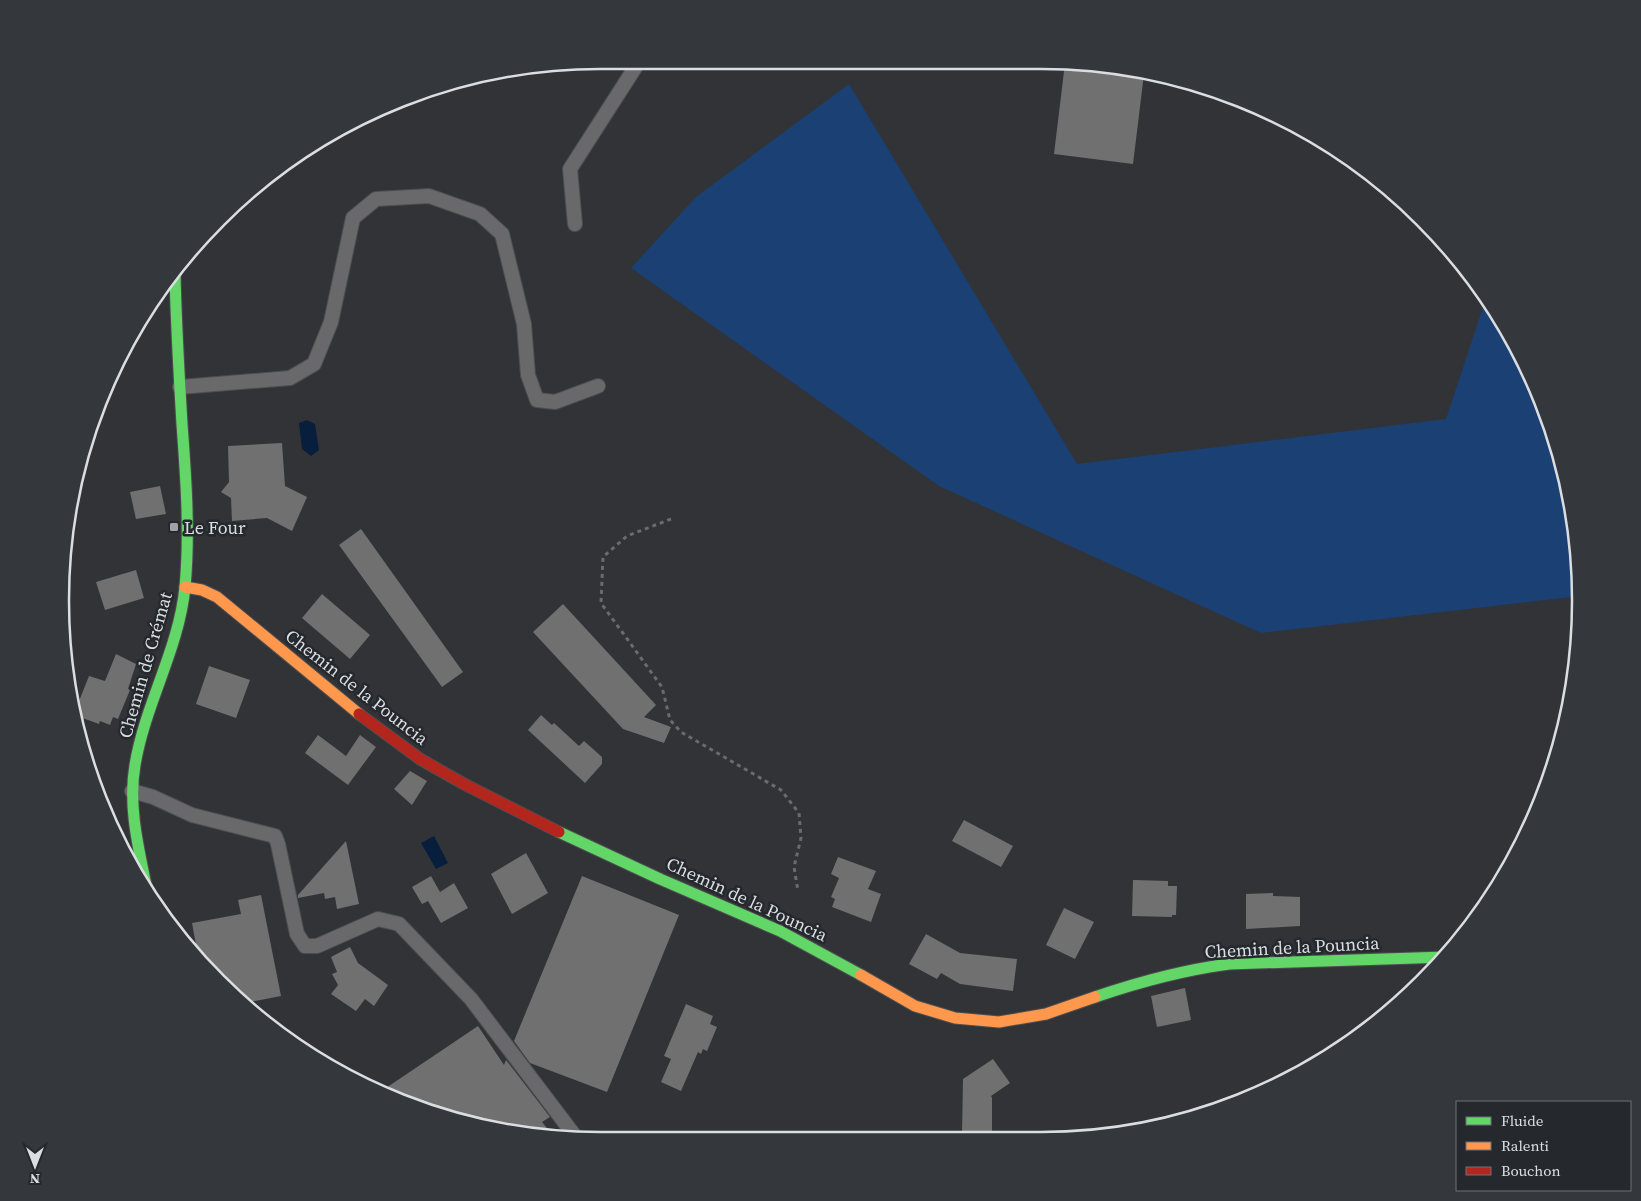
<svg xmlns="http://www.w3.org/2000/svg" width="1641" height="1201" viewBox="0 0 1641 1201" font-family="'Source Serif 4',serif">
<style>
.green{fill:#1b4073}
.water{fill:#081e3d}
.building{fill:#707070}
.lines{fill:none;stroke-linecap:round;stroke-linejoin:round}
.lane-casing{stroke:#4d4e51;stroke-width:16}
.fast-casing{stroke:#4d4e51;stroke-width:13}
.slow-casing{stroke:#4d4e51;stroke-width:13}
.jam-casing{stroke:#4d4e51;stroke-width:13}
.path{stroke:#6b6b6c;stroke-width:3;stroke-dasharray:4 4;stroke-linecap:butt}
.lane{stroke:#69696b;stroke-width:14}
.fast{stroke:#63d668;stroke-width:11}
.slow{stroke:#ff974d;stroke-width:11}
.jam{stroke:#b3261e;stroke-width:11}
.poi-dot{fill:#a0a2a5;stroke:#25292e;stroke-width:2}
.labels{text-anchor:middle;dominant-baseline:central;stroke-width:5;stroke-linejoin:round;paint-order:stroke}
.poi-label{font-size:18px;fill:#dbdee1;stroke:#25292e;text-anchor:start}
.street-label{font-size:18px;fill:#dbdee1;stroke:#25292e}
.rim{fill:none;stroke:#dbdee1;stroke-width:2.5}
</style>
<rect width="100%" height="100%" fill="#313336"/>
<path class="green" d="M 849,84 L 1077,464 L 1446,419 L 1486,298 L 1525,361 L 1563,460 L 1580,565 L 1579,596 L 1261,633 L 939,486 L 631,268 L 696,197 Z"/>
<path class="water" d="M 307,420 L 315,424 L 319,450 L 311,456 L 302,449 L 299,423 Z
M 434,836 L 448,863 L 436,869 L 421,843 Z"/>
<path class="building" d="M 1065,63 L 1144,74 L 1133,164 L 1054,154 Z
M 282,443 L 285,486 L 307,497 L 292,531 L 267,518 L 232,521 L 231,498 L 221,492 L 229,482 L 228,446 Z
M 160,486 L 166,514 L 136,519 L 130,492 Z
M 361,529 L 463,672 L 442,687 L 339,545 Z
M 136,570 L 144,598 L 105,610 L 96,582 Z
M 322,594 L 370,635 L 350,659 L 302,618 Z
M 563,604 L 656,705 L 644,717 L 671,727 L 664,743 L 623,729 L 533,632 Z
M 116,654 L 136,664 L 128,689 L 130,690 L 118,719 L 113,717 L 110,725 L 100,721 L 99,724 L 77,716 L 75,711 L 89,676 L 105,681 Z
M 209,666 L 250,680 L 236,718 L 196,704 Z
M 541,715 L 552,725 L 554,723 L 579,746 L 584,741 L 602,757 L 602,764 L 585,783 L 528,730 Z
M 318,735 L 346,756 L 360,735 L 376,747 L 348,785 L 305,753 Z
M 410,771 L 427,781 L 412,805 L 394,789 Z
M 964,820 L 1013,846 L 1001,867 L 952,841 Z
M 346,841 L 359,904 L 337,909 L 335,897 L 325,899 L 324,893 L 298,898 L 298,895 Z
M 526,853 L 548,893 L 512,914 L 491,874 Z
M 838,857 L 876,871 L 868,889 L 881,894 L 871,922 L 832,907 L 835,899 L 831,897 L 839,878 L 831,874 Z
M 431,876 L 440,892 L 454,883 L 468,908 L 441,923 L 428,901 L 422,904 L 412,887 Z
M 582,876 L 679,915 L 607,1092 L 530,1063 L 514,1041 Z
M 1133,880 L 1168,881 L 1168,886 L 1177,886 L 1176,915 L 1172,915 L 1172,917 L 1132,916 Z
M 1273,893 L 1273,896 L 1300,897 L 1300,926 L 1246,929 L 1246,894 Z
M 261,895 L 281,996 L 245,1003 L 198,956 L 192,923 L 241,914 L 238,900 Z
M 1064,908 L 1094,922 L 1075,959 L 1046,945 Z
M 926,934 L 960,953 L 1017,959 L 1013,991 L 960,984 L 941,973 L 937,979 L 909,964 Z
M 350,947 L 358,963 L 388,985 L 374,1006 L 365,999 L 356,1011 L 331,994 L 338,985 L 332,974 L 337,972 L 331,957 Z
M 1185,988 L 1191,1020 L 1157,1027 L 1151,996 Z
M 686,1004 L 713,1016 L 710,1024 L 717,1027 L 707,1051 L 703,1049 L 701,1054 L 698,1052 L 681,1091 L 661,1082 L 671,1059 L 664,1056 Z
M 478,1026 L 504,1065 L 506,1060 L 550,1117 L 542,1122 L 555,1138 L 460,1122 L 380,1092 Z
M 993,1059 L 1010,1083 L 991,1096 L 992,1098 L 992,1134 L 962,1134 L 963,1079 Z"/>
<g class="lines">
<g class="lane-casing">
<path id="lane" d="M 575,224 L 570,169 L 640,60
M 180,387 L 290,378 L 314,364 L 331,322 L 353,218 L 376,199 L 429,196 L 480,214 L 502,234 L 524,324 L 528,375 L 537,400 L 555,402 L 598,386
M 132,791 L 153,797 L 192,815 L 275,836 L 278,844 L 297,934 L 305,946 L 317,946 L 378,919 L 399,924 L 471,999 L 578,1140"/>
</g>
<g class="fast-casing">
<path id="fast" d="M 559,832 L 660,879 L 780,931 L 861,975
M 146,885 C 138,846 128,805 135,765 C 145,704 179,649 185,587 C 190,533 186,478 182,424 C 179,374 176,324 175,273
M 1095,997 C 1139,982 1184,970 1229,964 L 1446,957"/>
</g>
<g class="slow-casing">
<path id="slow" d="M 185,587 L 202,590 L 217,597 L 359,714
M 861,975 L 915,1006 L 955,1018 L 999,1022 L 1046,1014 L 1095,997"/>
</g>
<g class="jam-casing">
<path id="jam" d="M 359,714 L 420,759 L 464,784 L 559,832"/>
</g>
<path class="path" d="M 671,519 L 627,536 L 603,557 L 601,603 L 662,687 L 670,720 L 681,732 L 781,790 L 799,813 L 801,838 L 794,867 L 798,891"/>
<use href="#lane" class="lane"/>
<use href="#fast" class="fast"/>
<use href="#slow" class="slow"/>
<use href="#jam" class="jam"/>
</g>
<rect class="poi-dot" x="169" y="522" width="10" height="10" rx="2.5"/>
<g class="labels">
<g class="poi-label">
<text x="184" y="527">Le Four</text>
</g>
<g class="street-label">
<text transform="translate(145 665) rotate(-74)">Chemin de Crémat</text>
<text transform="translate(357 687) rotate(38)">Chemin de la Pouncia</text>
<text transform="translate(747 899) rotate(25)">Chemin de la Pouncia</text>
<text transform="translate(1292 947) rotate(-3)">Chemin de la Pouncia</text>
</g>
</g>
<path d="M0 0H1641V1201H0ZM600 69H1041A531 531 0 0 1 1572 600V601A531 531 0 0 1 1041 1132H600A531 531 0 0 1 69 601V600A531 531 0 0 1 600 69Z" fill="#34373c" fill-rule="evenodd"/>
<path class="rim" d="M600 69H1041A531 531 0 0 1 1572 600V601A531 531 0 0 1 1041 1132H600A531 531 0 0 1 69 601V600A531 531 0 0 1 600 69Z"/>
<rect x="1456" y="1101" width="175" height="90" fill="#25292e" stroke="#6e7176"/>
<rect x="1466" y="1117" width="25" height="8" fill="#63d668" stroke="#6e7176"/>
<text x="1501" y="1126" font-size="15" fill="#dbdee1">Fluide</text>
<rect x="1466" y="1142" width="25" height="8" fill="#ff974d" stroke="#6e7176"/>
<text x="1501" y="1151" font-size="15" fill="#dbdee1">Ralenti</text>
<rect x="1466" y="1167" width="25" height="8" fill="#b3261e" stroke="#6e7176"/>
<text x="1501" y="1176" font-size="15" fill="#dbdee1">Bouchon</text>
<g transform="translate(35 1166) rotate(180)" stroke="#25292e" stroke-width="4" paint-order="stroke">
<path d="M0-4L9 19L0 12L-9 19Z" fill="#dbdee1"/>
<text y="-8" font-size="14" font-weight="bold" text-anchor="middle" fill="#dbdee1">N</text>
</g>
</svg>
